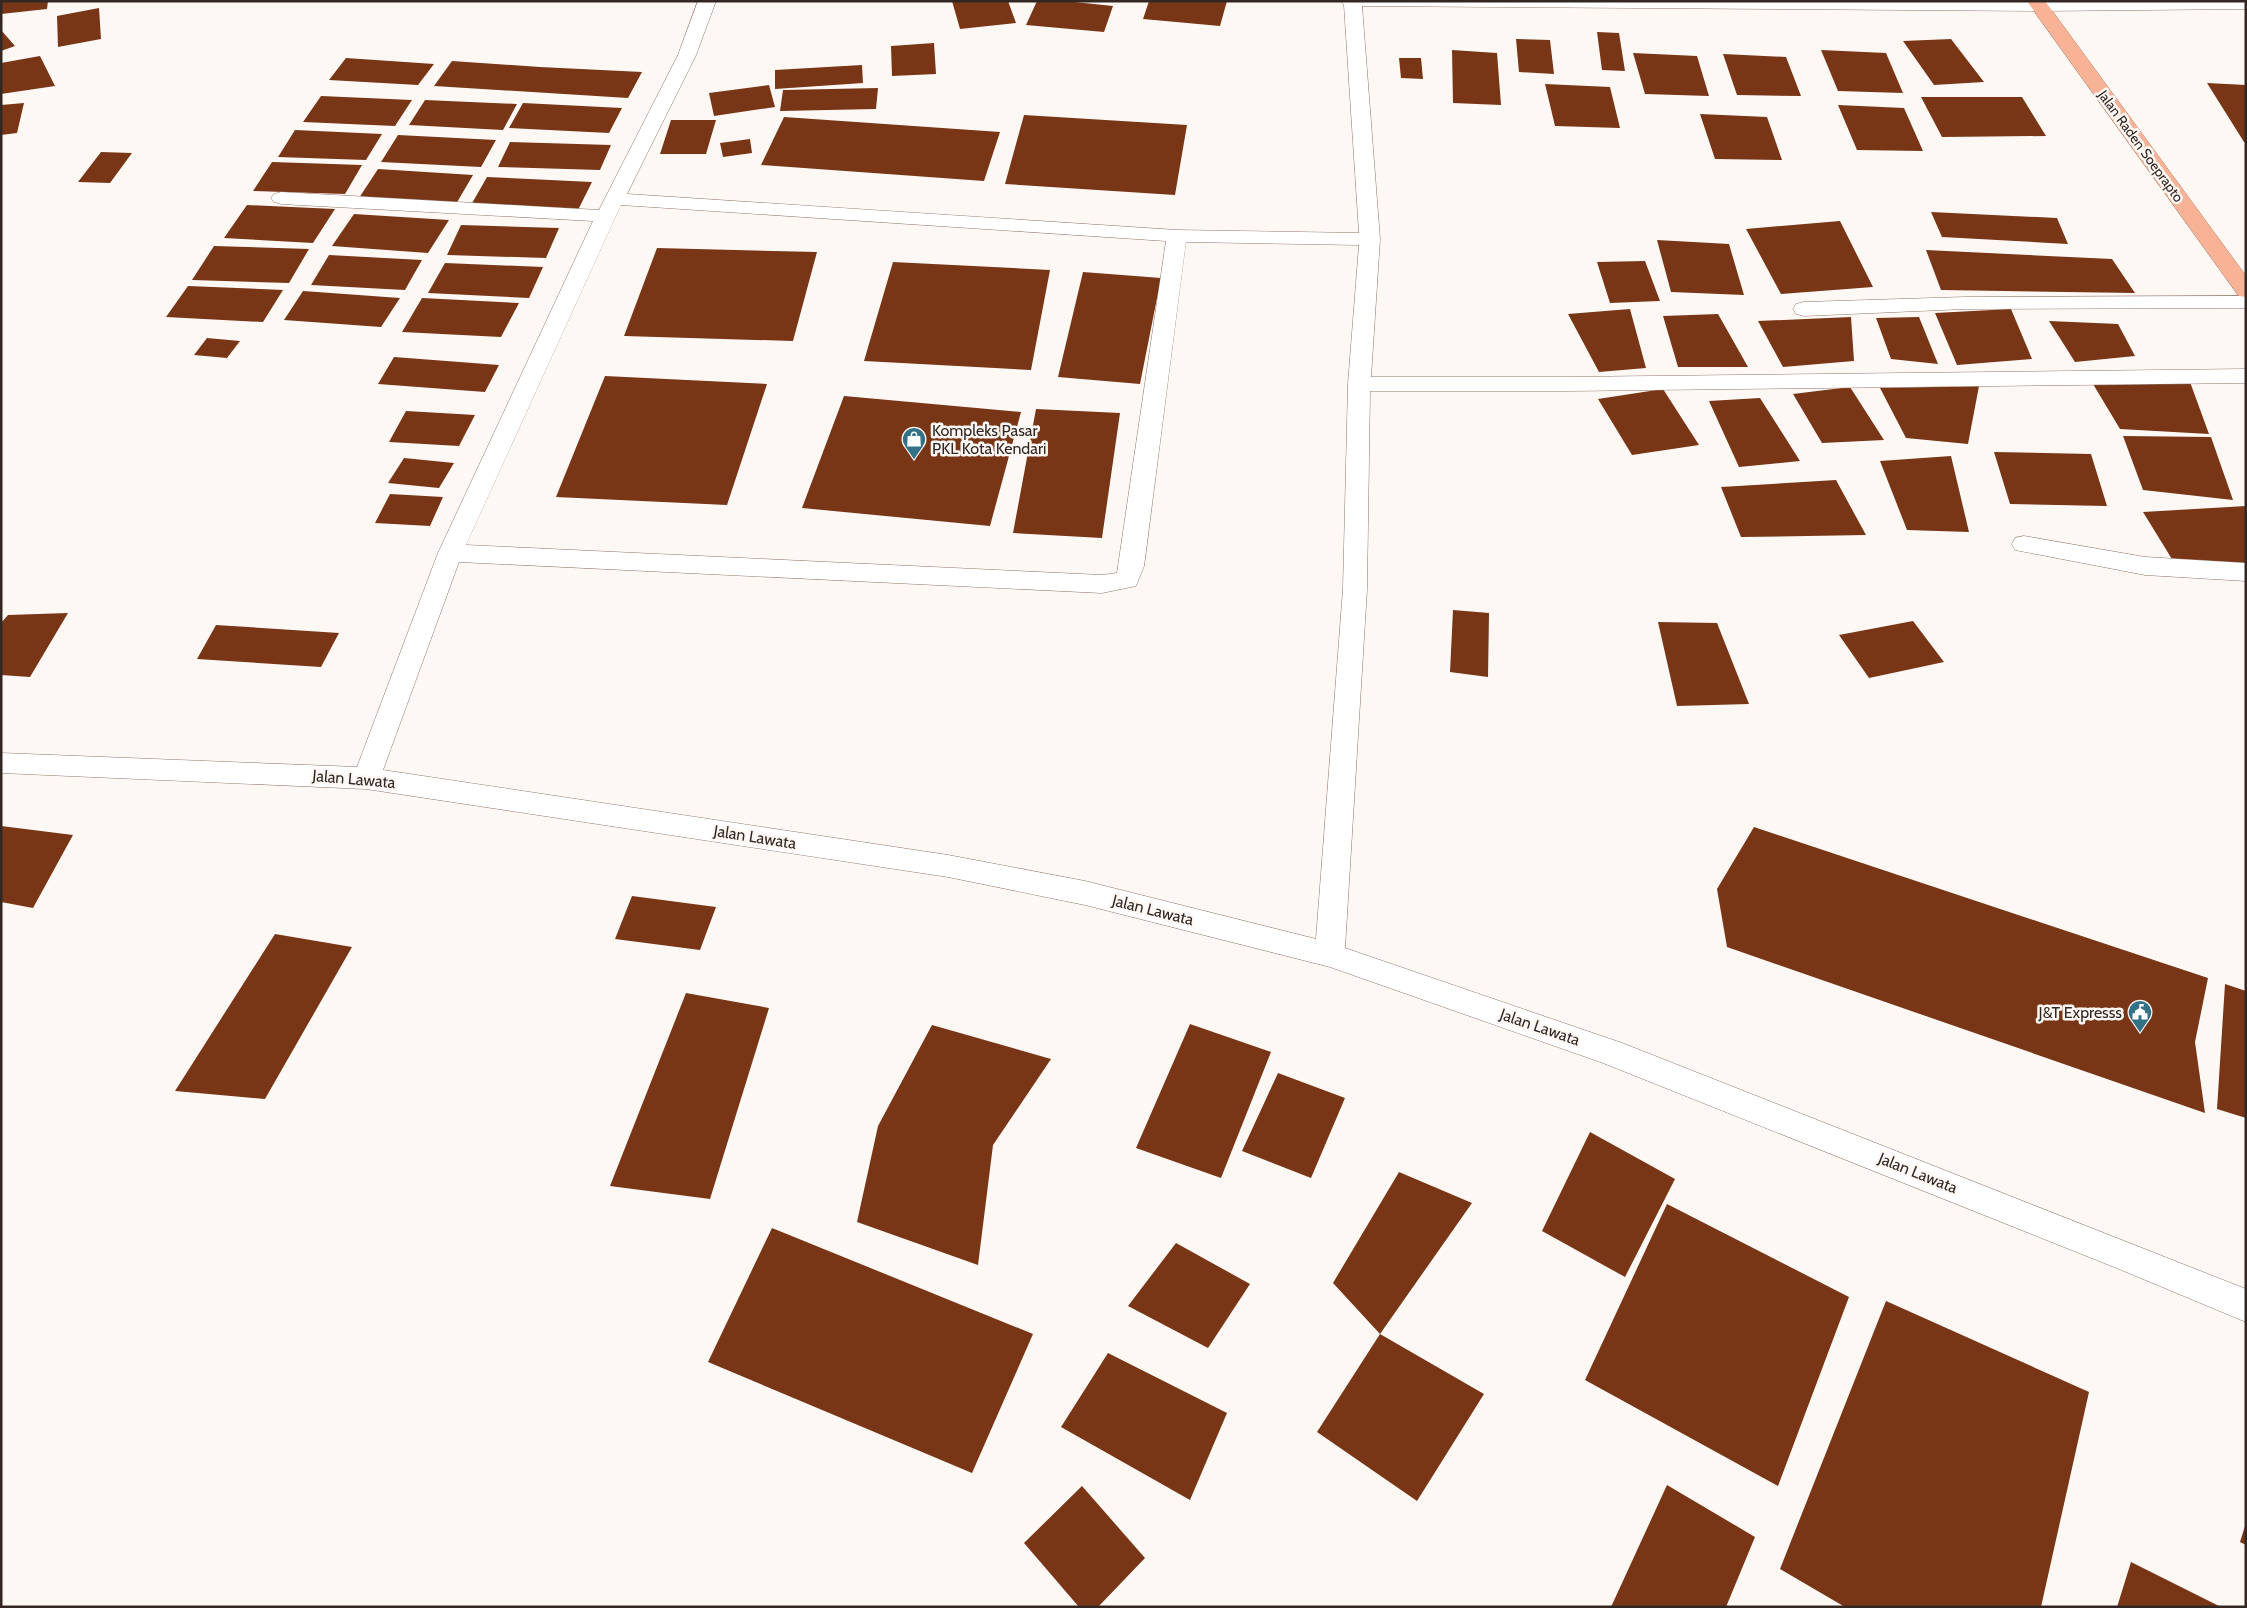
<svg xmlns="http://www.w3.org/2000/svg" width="2247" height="1608" viewBox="0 0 2247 1608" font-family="Cabin,sans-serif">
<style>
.building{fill:#793616}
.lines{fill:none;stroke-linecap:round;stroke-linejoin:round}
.minor-casing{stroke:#8f7469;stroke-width:1}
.highway-casing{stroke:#b3826d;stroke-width:1}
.minor{fill:#fff;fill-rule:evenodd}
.highway{fill:#f8b396;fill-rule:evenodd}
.labels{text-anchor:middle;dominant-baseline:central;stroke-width:5;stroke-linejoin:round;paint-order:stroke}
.far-street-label{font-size:14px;fill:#322722;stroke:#fef8f5}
.poi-label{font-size:16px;fill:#322722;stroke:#fef8f5;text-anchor:start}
.street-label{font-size:16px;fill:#322722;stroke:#fef8f5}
</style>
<rect width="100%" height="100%" fill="#fef8f5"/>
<path class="building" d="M 1,1 L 48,1 L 47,9 L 1,14 Z
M 952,1 L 1008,1 L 1016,23 L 960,29 Z
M 1037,1 L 1065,1 L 1113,6 L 1104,32 L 1026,25 Z
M 1149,1 L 1227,1 L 1220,26 L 1143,19 Z
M 99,8 L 101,39 L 58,47 L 57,16 Z
M 1,30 L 15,46 L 1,51 Z
M 1597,32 L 1619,33 L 1625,71 L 1602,70 Z
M 1516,39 L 1550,40 L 1554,74 L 1519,72 Z
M 1951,39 L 1984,82 L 1934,85 L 1903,41 Z
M 934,43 L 936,74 L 892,76 L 891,46 Z
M 1452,50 L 1497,53 L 1501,105 L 1453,103 Z
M 1821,50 L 1886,53 L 1903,93 L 1838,91 Z
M 1633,53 L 1697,56 L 1709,96 L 1645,94 Z
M 1723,54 L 1786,57 L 1801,96 L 1737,95 Z
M 40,56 L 55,86 L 1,94 L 1,63 Z
M 346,58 L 434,64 L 418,85 L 329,80 Z
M 1399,58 L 1421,58 L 1423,79 L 1401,78 Z
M 452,61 L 540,67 L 642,72 L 628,98 L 434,86 Z
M 862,65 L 863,83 L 775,89 L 775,70 Z
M 2207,83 L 2246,85 L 2246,142 L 2244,142 Z
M 1545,84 L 1610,87 L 1620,128 L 1555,126 Z
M 769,85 L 775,107 L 714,116 L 709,93 Z
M 878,88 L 876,109 L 780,111 L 783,90 Z
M 321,96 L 412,100 L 395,126 L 303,122 Z
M 1921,97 L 2022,97 L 2046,136 L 1942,137 Z
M 425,100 L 517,104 L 503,130 L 409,125 Z
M 24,103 L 17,133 L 1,135 L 1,105 Z
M 523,103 L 622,108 L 609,133 L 509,128 Z
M 1838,105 L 1904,108 L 1923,151 L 1857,150 Z
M 1700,114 L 1767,117 L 1782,160 L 1715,159 Z
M 1024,115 L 1187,125 L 1175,195 L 1005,184 Z
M 784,117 L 1000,132 L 984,181 L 761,165 Z
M 671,120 L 716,120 L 706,154 L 660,154 Z
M 295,130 L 382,134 L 366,160 L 278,157 Z
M 398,135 L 496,140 L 481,167 L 381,162 Z
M 750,139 L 752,153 L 723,157 L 720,143 Z
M 510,142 L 611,145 L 600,170 L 498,167 Z
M 101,152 L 132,153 L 110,183 L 78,182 Z
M 272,162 L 362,165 L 345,194 L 253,191 Z
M 378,169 L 473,175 L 456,204 L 359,198 Z
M 487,177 L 592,182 L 578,210 L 471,205 Z
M 247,205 L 335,209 L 313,243 L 224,238 Z
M 1931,212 L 2057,218 L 2068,244 L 1942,237 Z
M 354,214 L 449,220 L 428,253 L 332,246 Z
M 1840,221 L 1873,287 L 1781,294 L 1746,229 Z
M 461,225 L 559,228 L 546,258 L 447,255 Z
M 1657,240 L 1729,244 L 1744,295 L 1671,292 Z
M 214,246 L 309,249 L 289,283 L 192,280 Z
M 657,248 L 817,252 L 793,341 L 624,336 Z
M 1926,250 L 2112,259 L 2135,293 L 1941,290 Z
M 329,255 L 422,260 L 405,290 L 311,285 Z
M 1645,261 L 1660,301 L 1610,303 L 1597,262 Z
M 893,262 L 1050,270 L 1031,370 L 864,361 Z
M 445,263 L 543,267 L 529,298 L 428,293 Z
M 1083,272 L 1161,278 L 1140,384 L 1058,377 Z
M 188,286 L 283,290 L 263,322 L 166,317 Z
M 303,291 L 400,298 L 381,327 L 284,320 Z
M 422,298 L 519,303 L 501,337 L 402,332 Z
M 1630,309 L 1646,368 L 1599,372 L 1568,314 Z
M 2011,309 L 2032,359 L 1957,365 L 1935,313 Z
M 1718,314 L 1748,367 L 1678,367 L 1663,316 Z
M 1851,317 L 1854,361 L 1783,367 L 1758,321 Z
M 1919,317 L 1938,364 L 1891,359 L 1876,318 Z
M 2049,321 L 2118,324 L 2135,356 L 2075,362 Z
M 207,338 L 240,341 L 227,358 L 194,355 Z
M 394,357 L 499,365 L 485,392 L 378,384 Z
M 605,376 L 767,384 L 727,505 L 556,497 Z
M 2190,382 L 2209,434 L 2120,429 L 2093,384 Z
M 1979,386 L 1968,444 L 1906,438 L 1880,388 Z
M 1850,387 L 1884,440 L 1822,443 L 1793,394 Z
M 1663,389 L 1699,445 L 1632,455 L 1598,399 Z
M 844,396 L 1021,412 L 990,526 L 802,508 Z
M 1760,398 L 1800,461 L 1739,467 L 1709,401 Z
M 1036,409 L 1120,413 L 1102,538 L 1013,533 Z
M 406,411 L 475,415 L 459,446 L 389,442 Z
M 2123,436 L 2211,437 L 2233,500 L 2143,490 Z
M 1994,452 L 2091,454 L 2107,506 L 2010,504 Z
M 1951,456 L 1969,532 L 1907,530 L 1880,461 Z
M 404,458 L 454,463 L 439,488 L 388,483 Z
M 1836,480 L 1866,535 L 1741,537 L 1721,487 Z
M 390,494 L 443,497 L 430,526 L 375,523 Z
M 2246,506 L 2246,563 L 2175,564 L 2143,512 Z
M 1453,610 L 1489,613 L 1488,677 L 1450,672 Z
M 68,613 L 30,677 L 1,675 L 1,623 L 8,615 Z
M 1913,621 L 1944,662 L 1869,678 L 1839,635 Z
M 1658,622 L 1717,623 L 1749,704 L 1677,706 Z
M 216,625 L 339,633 L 321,667 L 197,659 Z
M 1,826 L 73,835 L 33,908 L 1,902 Z
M 1754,827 L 2208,978 L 2195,1042 L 2205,1113 L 1727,947 L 1717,889 Z
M 632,896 L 716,907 L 700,950 L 615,939 Z
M 275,934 L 352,947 L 265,1099 L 175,1091 Z
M 2225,984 L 2246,991 L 2246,1118 L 2217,1109 Z
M 686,993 L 769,1008 L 710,1199 L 610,1186 Z
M 1190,1024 L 1271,1052 L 1221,1178 L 1136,1148 Z
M 932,1025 L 1051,1059 L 993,1145 L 978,1265 L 857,1222 L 878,1126 Z
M 1278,1073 L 1345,1098 L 1311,1178 L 1242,1151 Z
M 1590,1132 L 1675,1179 L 1625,1277 L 1542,1231 Z
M 1399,1172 L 1472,1203 L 1380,1334 L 1484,1394 L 1417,1501 L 1317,1432 L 1380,1334 L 1333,1283 Z
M 1667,1204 L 1849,1297 L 1778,1486 L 1585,1380 Z
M 772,1228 L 1033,1334 L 972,1473 L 708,1362 Z
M 1176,1243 L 1250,1284 L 1208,1348 L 1128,1306 Z
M 1886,1301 L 2089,1392 L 2041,1607 L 1845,1607 L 1780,1569 Z
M 1108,1353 L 1227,1413 L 1190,1500 L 1061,1427 Z
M 1667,1485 L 1755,1537 L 1726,1607 L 1611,1607 Z
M 1082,1486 L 1145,1558 L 1098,1607 L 1079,1607 L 1024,1543 Z
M 2246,1523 L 2246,1545 L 2240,1542 Z
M 2131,1562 L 2221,1607 L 2117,1607 Z"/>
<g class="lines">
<g class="minor-casing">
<path id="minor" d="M 698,1 L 716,1 L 696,55 L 627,194 L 1177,230 L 1359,233 L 1344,5 L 1340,1 L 2246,1 L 2246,9 L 2040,11 L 1362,6 L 1380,239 L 1371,377 L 1568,377 L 2246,369 L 2246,383 L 1568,391 L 1370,391 L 1367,589 L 1345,948 L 1622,1043 L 2246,1289 L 2246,1322 L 2119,1269 L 1603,1063 L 1330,967 L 1085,905 L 948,877 L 366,789 L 1,773 L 1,753 L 357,767 L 438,553 L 593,221 L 281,204 L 274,202 L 271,198 L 274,194 L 281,192 L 599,210 L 678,55 ZM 621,205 L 1166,241 L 1117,573 L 1102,575 L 466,545 ZM 1186,242 L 1359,245 L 1348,384 L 1343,589 L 1316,939 L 1085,881 L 948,855 L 383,770 L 459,562 L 1102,593 L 1136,586 L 1144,566 Z
M 2246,296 L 2246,308 L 1965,309 L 1804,316 L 1796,314 L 1793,309 L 1796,304 L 1804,302 L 1965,297 Z
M 2024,536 L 2145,557 L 2246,563 L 2246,581 L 2145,575 L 2015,550 L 2012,544 L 2015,538 Z"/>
</g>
<g class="highway-casing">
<path id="highway" d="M 2027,1 L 2045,1 L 2246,276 L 2246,297 L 2239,296 Z"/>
</g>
<use href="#minor" class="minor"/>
<use href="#highway" class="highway"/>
</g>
<defs>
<g id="shop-pin" transform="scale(1.25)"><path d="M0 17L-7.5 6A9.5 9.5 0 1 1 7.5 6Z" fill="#337187" stroke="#fef8f5"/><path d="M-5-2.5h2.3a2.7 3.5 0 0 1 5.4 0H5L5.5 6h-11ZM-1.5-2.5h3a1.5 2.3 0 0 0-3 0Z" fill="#fff"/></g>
<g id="civic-pin" transform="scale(1.25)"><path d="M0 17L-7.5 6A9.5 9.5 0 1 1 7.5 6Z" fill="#337187" stroke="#fef8f5"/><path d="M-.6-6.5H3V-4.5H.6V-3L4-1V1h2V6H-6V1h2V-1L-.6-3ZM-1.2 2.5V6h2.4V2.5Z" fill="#fff"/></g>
</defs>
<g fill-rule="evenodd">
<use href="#shop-pin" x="914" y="439"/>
<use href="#civic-pin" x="2140" y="1012"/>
</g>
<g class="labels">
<g class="far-street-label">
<text transform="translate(2141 146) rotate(54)">Jalan Raden Soeprapto</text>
</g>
<g class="poi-label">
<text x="932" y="430">Kompleks Pasar<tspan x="932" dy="18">PKL Kota Kendari</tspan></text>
<text x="2122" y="1012" text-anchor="end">J&amp;T Expresss</text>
</g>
<g class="street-label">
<text transform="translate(354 779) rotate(5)">Jalan Lawata</text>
<text transform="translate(755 837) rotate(9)">Jalan Lawata</text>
<text transform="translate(1153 910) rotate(14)">Jalan Lawata</text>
<text transform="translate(1540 1027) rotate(19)">Jalan Lawata</text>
<text transform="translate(1918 1173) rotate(22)">Jalan Lawata</text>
</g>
</g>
<rect width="2247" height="1608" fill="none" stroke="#322722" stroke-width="5"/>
</svg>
